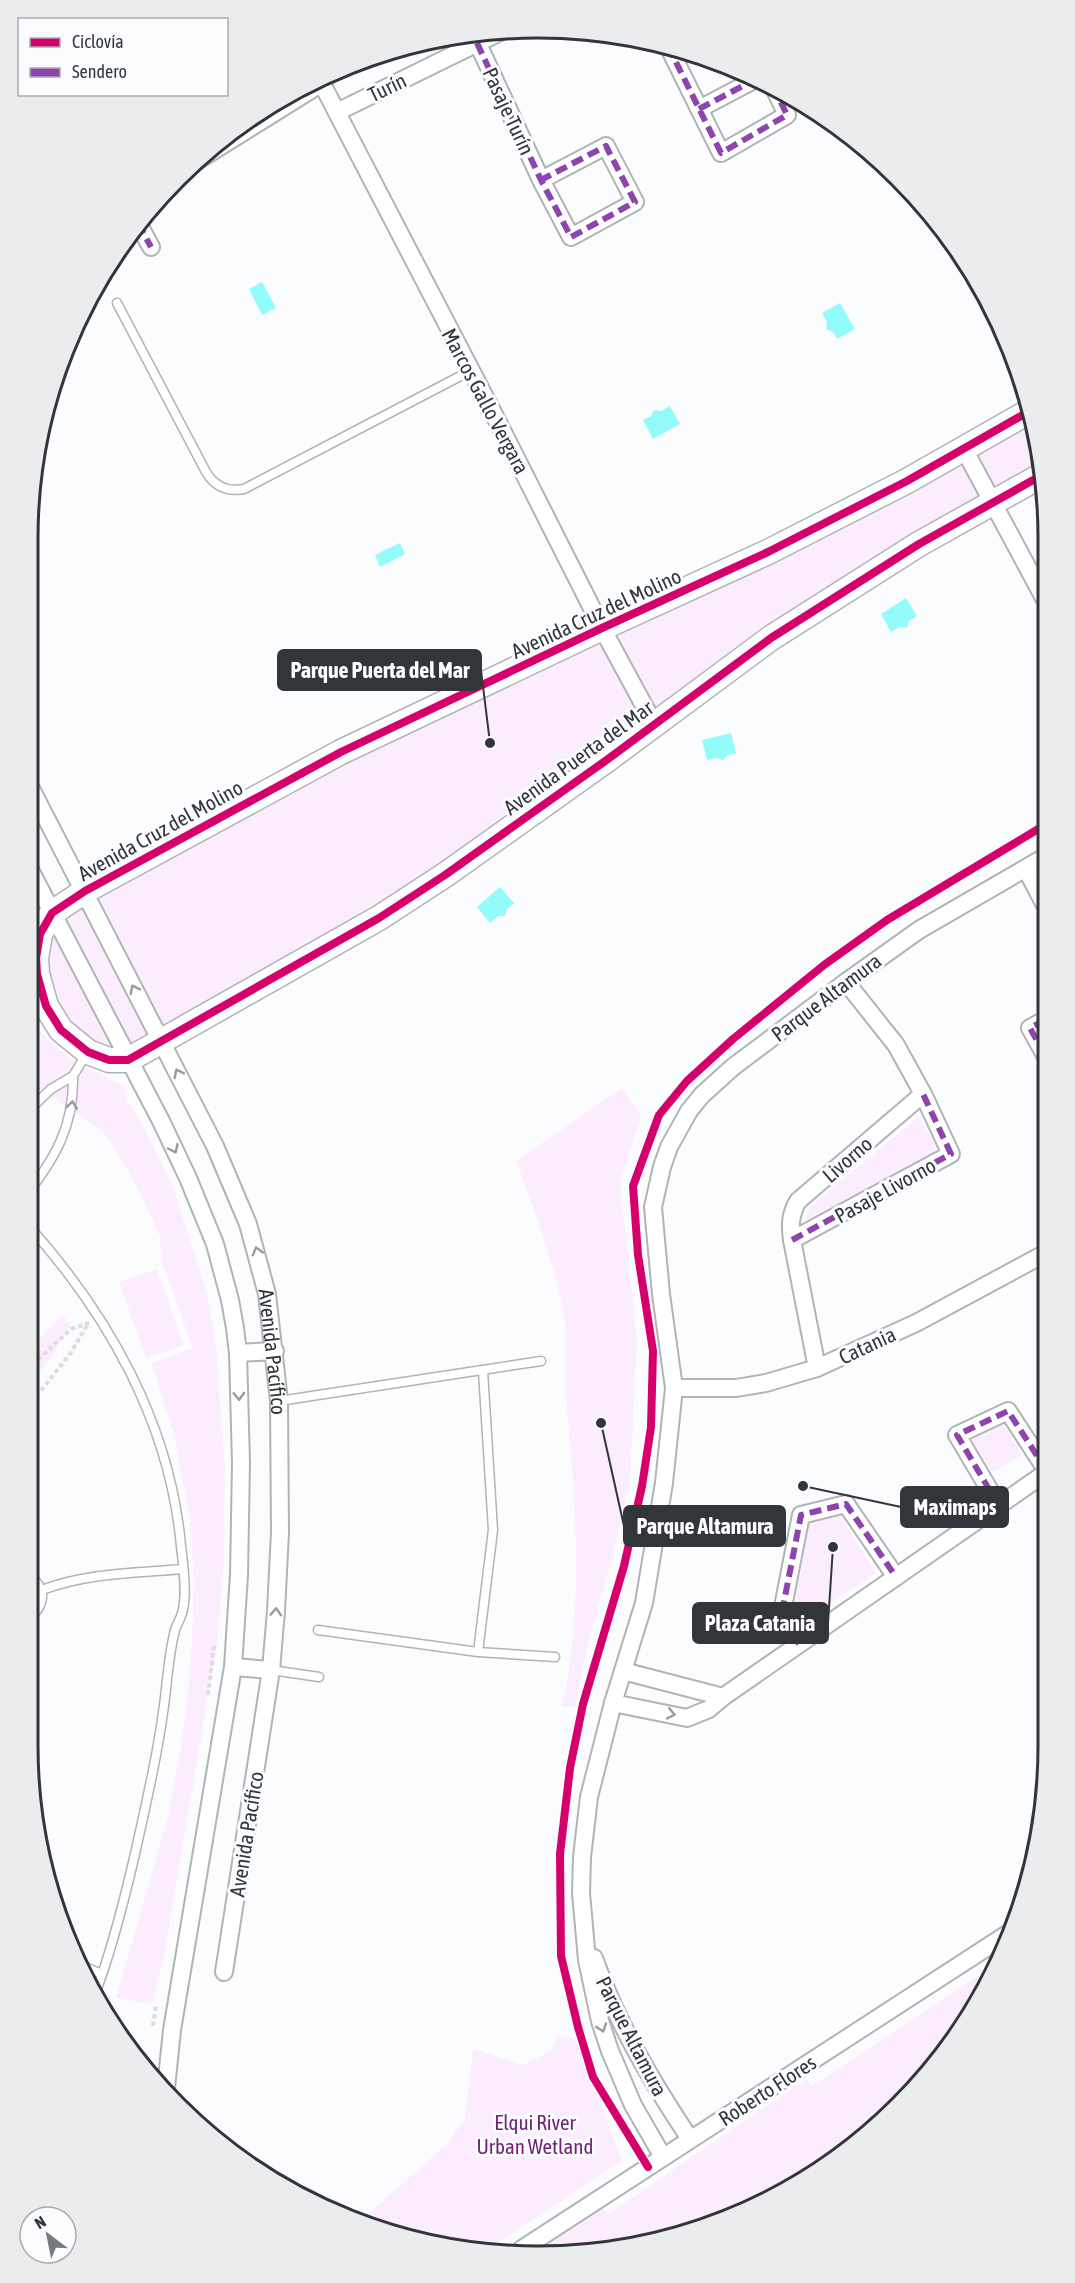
<svg xmlns="http://www.w3.org/2000/svg" width="1075" height="2283" viewBox="0 0 1075 2283" font-family="'Asap Condensed',sans-serif">
<style>
.green{fill:#fcedfe}
.water{fill:#93fbfa}
.lines{fill:none;stroke-linecap:round;stroke-linejoin:round}
.lane-casing{stroke:#b2b3b6;stroke-width:11}
.street-casing{stroke:#b2b3b6;stroke-width:20}
.secondary-casing{stroke:#b2b3b6;stroke-width:27}
.path{stroke:#dcddde;stroke-width:4;stroke-dasharray:4.5 3;stroke-linecap:butt}
.lane{stroke:#feffff;stroke-width:8}
.street{stroke:#feffff;stroke-width:16}
.secondary{stroke:#feffff;stroke-width:24}
.quiet{stroke:#8e44ad;stroke-width:6;stroke-dasharray:12 6;stroke-linecap:butt}
.cycleway-casing{stroke:#fafcfe;stroke-width:11}
.cycleway{stroke:#d6006c;stroke-width:8}
.oneway{stroke:#989a9c}
.labels{text-anchor:middle;dominant-baseline:central;stroke-width:6;stroke-linejoin:round;paint-order:stroke}
.street-label{font-size:21px;fill:#32353a;stroke:#fafcfe}
.park-label{font-size:21px;fill:#712178;stroke:#fafcfe}
.rim{fill:none;stroke:#32353a;stroke-width:3}
.leader{fill:none;stroke:#32353a;stroke-width:2}
.callout-dot{fill:#32353a;stroke:#fafcfe;stroke-width:2}
.callout{fill:#32353a;stroke:#32353a;stroke-width:2}
.callout-label{font-size:22px;text-anchor:middle;font-weight:bold;fill:#fff}
</style>
<rect width="100%" height="100%" fill="#fbfcfd"/>
<path class="green" d="M 1031,425 L 1041,462 L 1004,480 L 913,535 L 766,629 L 691,682 L 602,750 L 439,866 L 374,909 L 129,1047 L 101,1050 L 69,1024 L 56,1000 L 48,971 L 49,943 L 55,932 L 81,910 L 242,810 L 840,528 L 930,483 Z
M 27,1010 L 41,1032 L 54,1046 L 84,1068 L 100,1073 L 124,1087 L 128,1102 L 145,1129 L 173,1187 L 207,1293 L 215,1336 L 225,1469 L 224,1559 L 217,1643 L 164,1957 L 152,2004 L 116,1998 L 168,1817 L 182,1741 L 191,1662 L 194,1582 L 189,1515 L 174,1433 L 151,1363 L 193,1348 L 161,1260 L 160,1236 L 137,1187 L 113,1145 L 99,1128 L 27,1081 Z
M 622,1088 L 641,1116 L 620,1183 L 637,1338 L 630,1478 L 611,1562 L 586,1650 L 575,1706 L 562,1707 C 585,1605 575,1498 566,1395 C 564,1369 568,1342 564,1317 C 554,1263 536,1212 516,1161 Z
M 918,1117 L 938,1147 L 926,1159 L 805,1220 L 811,1206 Z
M 157,1269 L 184,1345 L 146,1358 L 119,1282 Z
M 63,1315 L 70,1325 L 53,1354 L 27,1389 L 27,1350 Z
M 1003,1423 L 1022,1455 L 992,1473 L 972,1440 Z
M 840,1516 L 876,1573 L 803,1622 L 793,1611 L 810,1522 Z
M 994,1965 L 921,2082 L 849,2150 L 764,2203 L 604,2252 L 539,2250 L 602,2208 L 608,2214 L 806,2079 L 812,2086 Z
M 558,2036 L 576,2038 L 622,2161 L 489,2248 L 438,2246 L 359,2222 L 447,2144 L 465,2119 L 473,2049 L 522,2065 L 550,2052 Z"/>
<path class="water" d="M 262,282 L 276,308 L 262,315 L 249,289 Z
M 840,303 L 855,329 L 837,339 L 833,332 L 826,329 L 827,322 L 822,313 Z
M 670,406 L 680,424 L 653,439 L 643,420 L 651,416 L 654,410 L 661,411 Z
M 400,543 L 405,554 L 380,567 L 375,555 Z
M 906,598 L 917,616 L 909,621 L 907,628 L 900,627 L 891,632 L 881,614 Z
M 731,733 L 736,753 L 728,755 L 723,760 L 717,758 L 707,760 L 702,740 Z
M 500,887 L 514,903 L 507,909 L 505,916 L 498,916 L 490,923 L 477,907 Z"/>
<g class="lines">
<g class="lane-casing">
<path id="lane" d="M 117,303 L 206,472 C 215,487 228,492 244,489 L 470,371
M 27,1112 L 51,1089 L 73,1076 L 87,1053
M 27,1194 C 56,1157 74,1125 73,1076
M 27,1224 C 108,1314 170,1423 181,1546 C 183,1564 187,1591 183,1609 C 182,1617 177,1623 175,1630 C 170,1649 168,1670 166,1689 C 161,1736 151,1781 141,1827 C 129,1882 116,1937 97,1989
M 279,1401 L 541,1361
M 42,1590 C 87,1573 135,1573 183,1569
M 27,1619 C 45,1609 49,1585 27,1576
M 318,1630 L 478,1652 L 555,1657
M 478,1652 L 493,1530 L 483,1371
M 271,1670 L 319,1677
M 85,1967 L 102,1974"/>
</g>
<g class="street-casing">
<g id="street">
<path d="M 473,33 L 541,180 L 571,237 L 635,202 L 606,146 L 541,180"/>
<path d="M 668,46 L 721,153 L 787,115 L 775,90"/>
<path d="M 319,78 L 503,432 L 602,628 L 654,724"/>
<path d="M 699,109 L 756,79"/>
<path d="M 337,112 L 502,31"/>
<path d="M 189,166 L 322,83"/>
<path d="M 138,223 L 151,247"/>
<path d="M 964,449 L 1044,598"/>
<path id="s1" d="M 27,781 L 215,1146 L 248,1224 L 267,1294 L 279,1401 L 280,1532 L 276,1611 L 271,1670 L 224,1972"/>
<path d="M 29,868 L 161,1121 L 188,1178 L 215,1244 L 230,1300 L 235,1328 L 238,1353 L 241,1463 L 239,1575 L 233,1667 L 172,2030 L 166,2088"/>
<path d="M 1026,869 L 1045,905"/>
<path d="M 1045,1020 L 1030,1028 L 1046,1057"/>
<path d="M 792,1240 L 951,1154 L 923,1094"/>
<path d="M 238,1353 L 275,1351"/>
<path d="M 817,1368 L 792,1240 C 790,1225 790,1215 798,1201 L 923,1094 L 896,1045 L 846,982"/>
<path d="M 674,1388 L 736,1388 L 766,1383 L 817,1368 L 916,1323 L 1046,1253"/>
<path d="M 999,1506 L 957,1435 L 1008,1411 L 1047,1471"/>
<path d="M 799,1644 L 782,1612 L 801,1515 L 846,1504 L 896,1577"/>
<path d="M 233,1667 L 271,1670"/>
<path d="M 623,1671 L 723,1697"/>
<path d="M 613,1703 L 687,1718 L 709,1709 L 723,1697 L 1047,1472"/>
<path d="M 594,1958 C 617,2023 652,2082 690,2139"/>
<path d="M 663,2157 L 633,2105 L 610,2051 L 600,2021 L 587,1960 L 581,1893 L 582,1857 L 589,1797 L 613,1703 L 644,1603 L 664,1483 L 674,1388 L 661,1294 L 653,1207 L 662,1167 L 669,1147 L 689,1111 L 702,1095 L 733,1067 L 846,982 L 919,930 L 1045,857"/>
<path d="M 522,2249 L 1012,1931"/>
</g>
</g>
<g class="secondary-casing">
<path id="secondary" d="M 1028,412 L 907,481 L 768,552 L 602,628 L 341,752 L 85,891 L 52,913 L 40,934 L 36,958 L 37,974 L 46,1006 L 61,1030 L 88,1052 L 109,1060 L 128,1060 L 379,918 L 445,875 L 608,759 L 771,638 L 919,544 L 1044,474"/>
</g>
<path class="path" d="M 27,1370 L 71,1329 L 89,1323
M 27,1408 L 70,1354 L 88,1324
M 208,1695 L 214,1646
M 153,2026 L 156,2004"/>
<use href="#lane" class="lane"/>
<use href="#street" class="street"/>
<use href="#secondary" class="secondary"/>
<path class="quiet" d="M 477,43 L 541,180 L 571,237 L 635,202 L 606,146 L 541,180
M 668,46 L 721,153 L 787,115 L 775,90
M 699,109 L 756,79
M 138,223 L 151,247
M 27,867 L 29,868
M 1045,1020 L 1030,1028 L 1046,1057
M 792,1240 L 951,1154 L 923,1094
M 999,1506 L 957,1435 L 1008,1411 L 1047,1471
M 799,1644 L 782,1612 L 801,1515 L 846,1504 L 896,1577"/>
<g class="cycleway-casing">
<path id="cycleway" d="M 1028,412 L 907,481 L 768,552 L 602,628 L 341,752 L 85,891 L 52,913 L 40,934 L 36,958 L 37,974 L 46,1006 L 61,1030 L 88,1052 L 109,1060 L 128,1060 L 379,918 L 445,875 L 608,759 L 771,638 L 919,544 L 1044,474
M 648,2167 L 593,2077 L 578,2027 L 561,1956 L 560,1854 L 570,1768 L 583,1704 L 624,1566 L 642,1486 L 651,1427 L 653,1351 L 638,1255 L 633,1186 L 659,1115 L 687,1081 L 733,1039 L 824,965 L 887,920 L 1045,825"/>
</g>
<use href="#cycleway" class="cycleway"/>
</g>
<defs><path id="oneway-chevron" d="M-2-3.5L2.5 0L-2 3.5" fill="none" stroke-width="1.6" stroke-linecap="round" stroke-linejoin="round" transform="scale(1.5)"/></defs>
<g class="oneway">
<use href="#oneway-chevron" transform="translate(134 989) rotate(-117)"/>
<use href="#oneway-chevron" transform="translate(178 1073) rotate(-117)"/>
<use href="#oneway-chevron" transform="translate(72 1105) rotate(-82)"/>
<use href="#oneway-chevron" transform="translate(174 1149) rotate(65)"/>
<use href="#oneway-chevron" transform="translate(257 1251) rotate(-106)"/>
<use href="#oneway-chevron" transform="translate(239 1396) rotate(88)"/>
<use href="#oneway-chevron" transform="translate(276 1612) rotate(-86)"/>
<use href="#oneway-chevron" transform="translate(671 1714) rotate(12)"/>
<use href="#oneway-chevron" transform="translate(602 2028) rotate(72)"/>
</g>
<g class="labels">
<g class="street-label">
<text transform="translate(387 87) rotate(-26)">Turín</text>
<text transform="translate(509 111) rotate(65)">Pasaje Turín</text>
<text transform="translate(486 401) rotate(62)">Marcos Gallo Vergara</text>
<text transform="translate(596 613) rotate(-25)">Avenida Cruz del Molino</text>
<text transform="translate(578 757) rotate(-36)">Avenida Puerta del Mar</text>
<text transform="translate(160 830) rotate(-29)">Avenida Cruz del Molino</text>
<text transform="translate(826 997) rotate(-37)">Parque Altamura</text>
<text transform="translate(847 1159) rotate(-41)">Livorno</text>
<text transform="translate(885 1190) rotate(-29)">Pasaje Livorno</text>
<text transform="translate(867 1345) rotate(-25)">Catania</text>
<text stroke="none"><textPath href="#s1" startOffset="626">Avenida Pacífico</textPath></text>
<text transform="translate(246 1834) rotate(-81)">Avenida Pacífico</text>
<text transform="translate(632 2036) rotate(63)">Parque Altamura</text>
<text transform="translate(767 2090) rotate(-33)">Roberto Flores</text>
</g>
<g class="park-label">
<text x="535" y="2122">Elqui River<tspan x="535" dy="24">Urban Wetland</tspan></text>
</g>
</g>
<path d="M0 0H1075V2283H0ZM538 38H538A500 500 0 0 1 1038 538V1746A500 500 0 0 1 538 2246H538A500 500 0 0 1 38 1746V538A500 500 0 0 1 538 38Z" fill="#eaecee" fill-rule="evenodd"/>
<path class="rim" d="M538 38H538A500 500 0 0 1 1038 538V1746A500 500 0 0 1 538 2246H538A500 500 0 0 1 38 1746V538A500 500 0 0 1 538 38Z"/>
<path class="leader" d="M490 743L481 670M803 1486L901 1507M601 1423L624 1526M833 1547L828 1623"/>
<g class="callout-dot">
<circle cx="490" cy="743" r="6"/>
<circle cx="803" cy="1486" r="6"/>
<circle cx="601" cy="1423" r="6"/>
<circle cx="833" cy="1547" r="6"/>
</g>
<g class="callout">
<rect x="278" y="650" width="203" height="40" rx="6"/>
<rect x="901" y="1487" width="107" height="40" rx="6"/>
<rect x="624" y="1506" width="161" height="40" rx="6"/>
<rect x="693" y="1603" width="135" height="40" rx="6"/>
</g>
<g class="callout-label">
<text x="380" y="678">Parque Puerta del Mar</text>
<text x="955" y="1515">Maximaps</text>
<text x="705" y="1534">Parque Altamura</text>
<text x="760" y="1631">Plaza Catania</text>
</g>
<rect x="18" y="18" width="210" height="78" fill="#fafcfe" stroke="#aaacb0" stroke-width="1.5"/>
<rect x="30" y="38" width="30" height="9" fill="#d6006c" stroke="#aaacb0" stroke-width="1.5"/>
<text x="72" y="48" font-size="18" fill="#32353a">Ciclovía</text>
<rect x="30" y="68" width="30" height="9" fill="#8e44ad" stroke="#aaacb0" stroke-width="1.5"/>
<text x="72" y="78" font-size="18" fill="#32353a">Sendero</text>
<g transform="translate(48 2235) rotate(328)"><circle r="28" fill="#fafcfe" stroke="#aaacb0" stroke-width="1.5"/>
<path d="M0-4.5L10 22L0 15L-10 22Z" fill="#787b7e"/>
<text y="-9" font-size="16" font-weight="bold" text-anchor="middle" fill="#32353a">N</text>
</g>
</svg>
